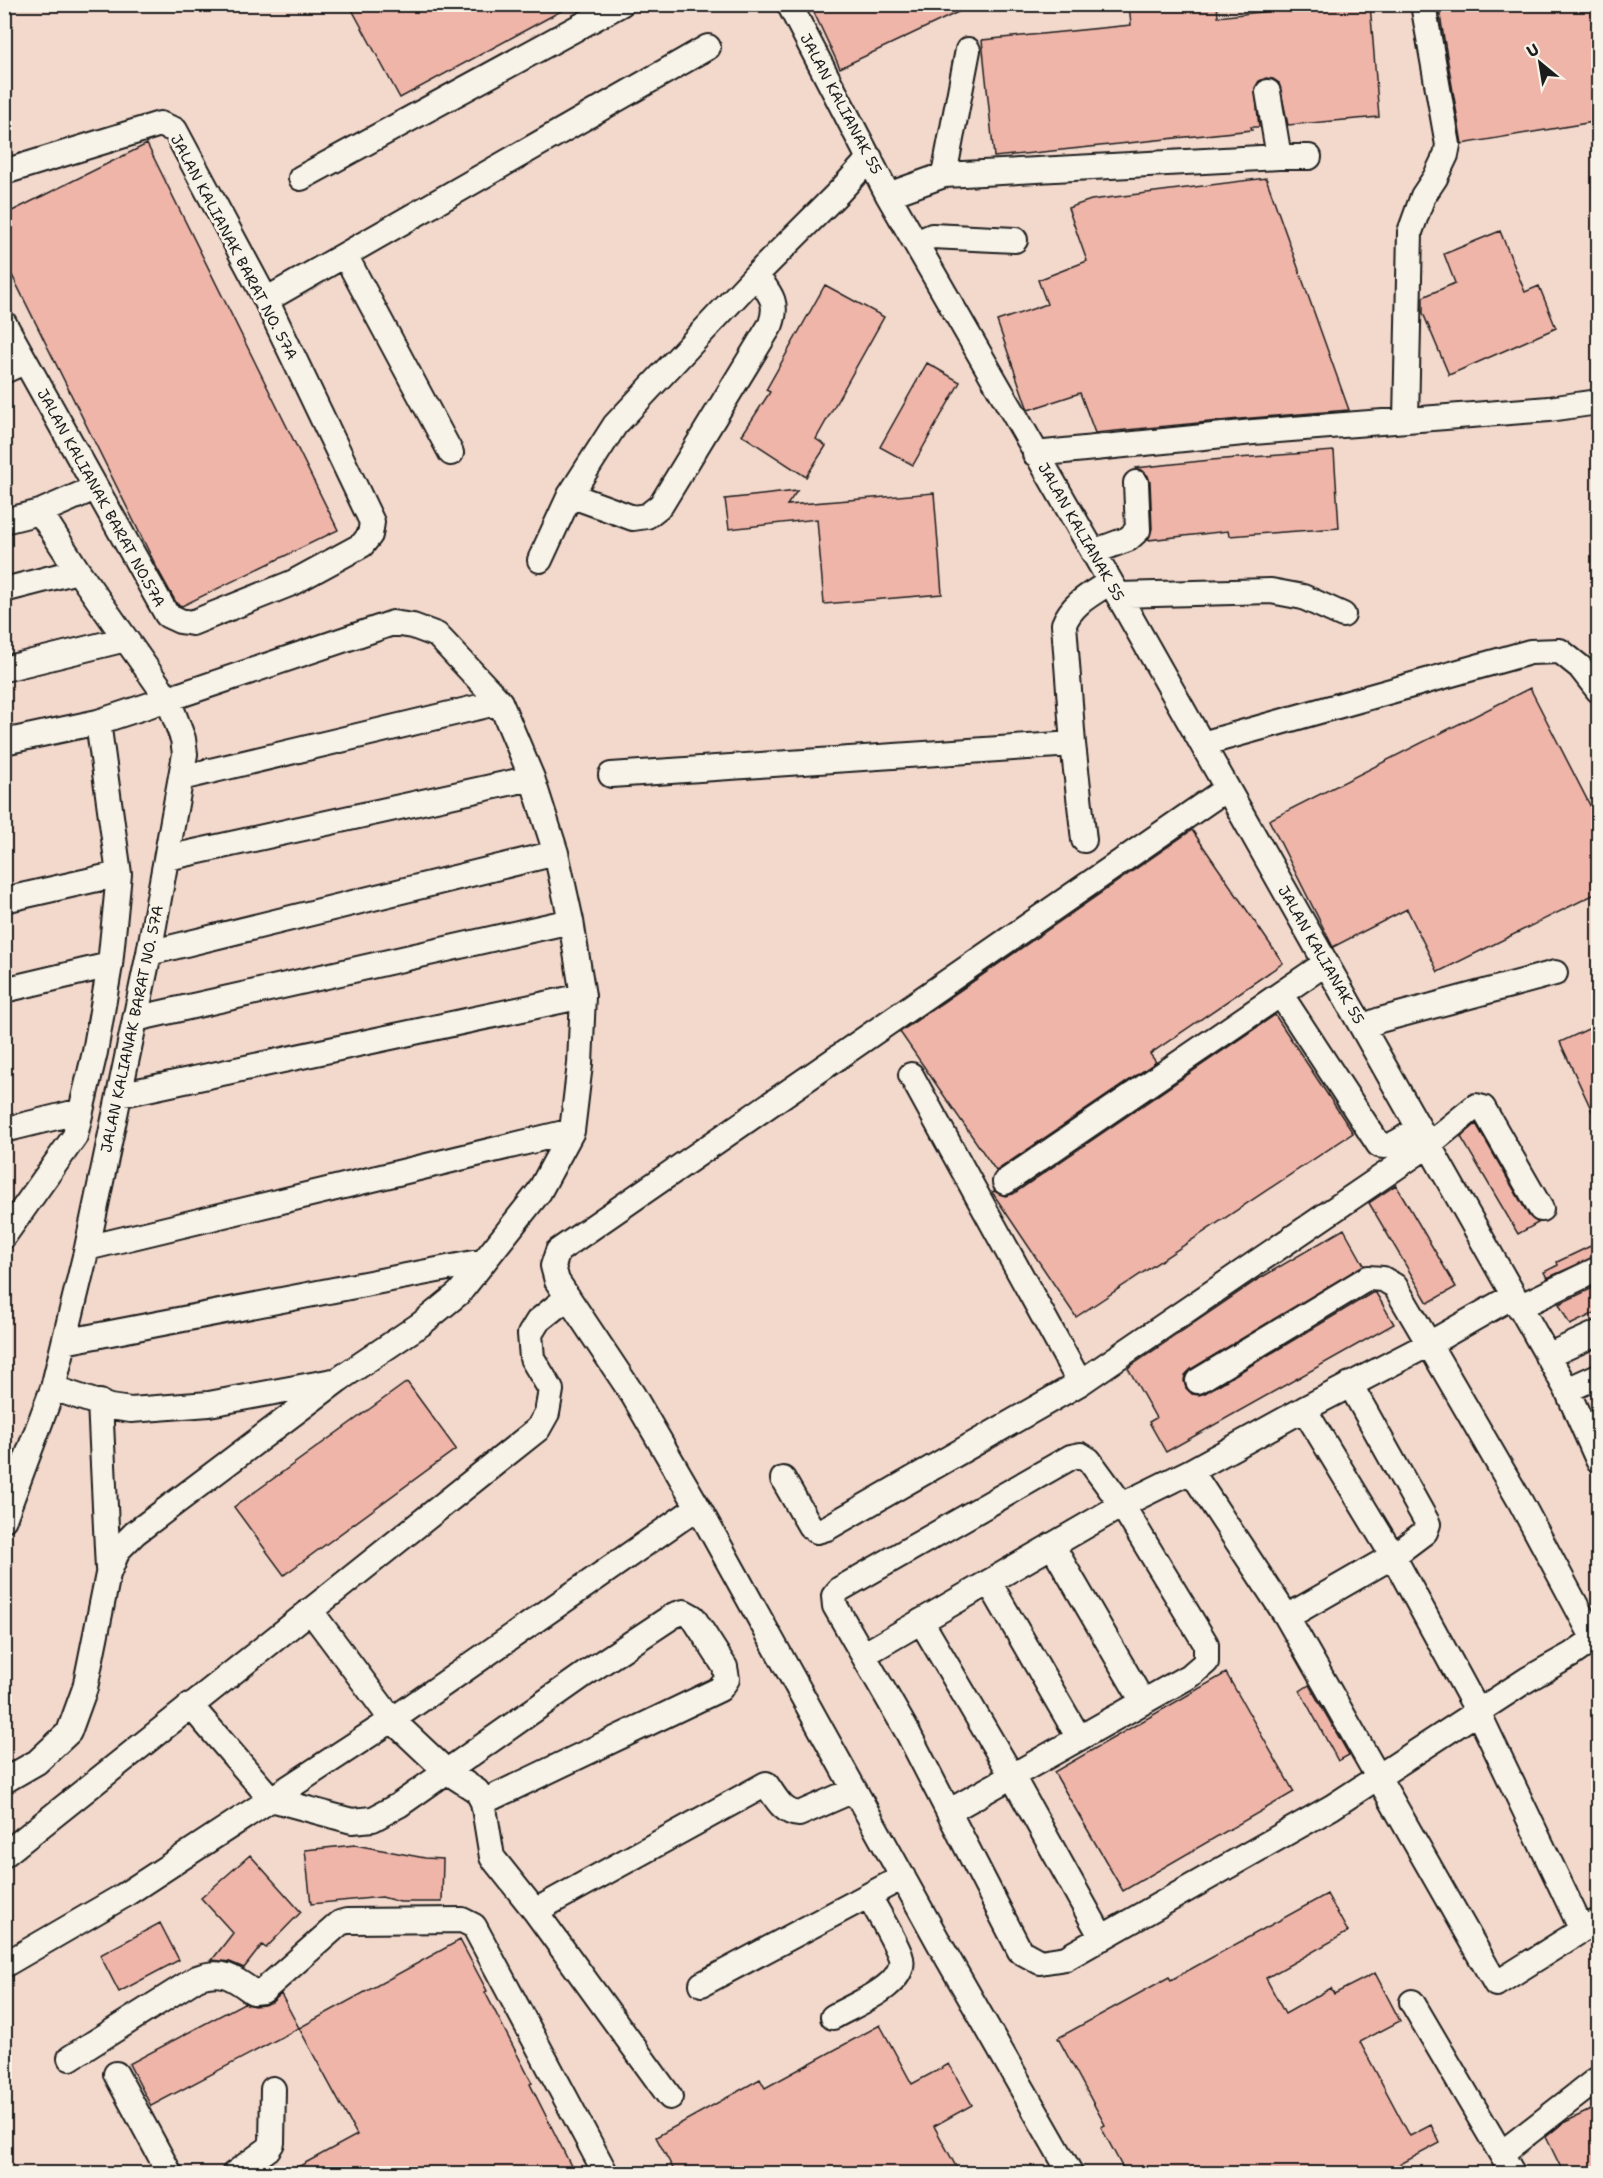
<svg xmlns="http://www.w3.org/2000/svg" width="1603" height="2178" viewBox="0 0 1603 2178" font-family="'Shantell Sans',sans-serif">
<style>
.built{fill:#f3d8cc}
.building{fill:#efb5a9;stroke:#1c1c1c;stroke-width:1.5}
.lines{fill:none;stroke-linecap:round;stroke-linejoin:round}
.minor-casing{stroke:#1c1c1c;stroke-width:28}
.minor{stroke:#f7f3e8;stroke-width:24}
.labels{text-anchor:middle;dominant-baseline:central;stroke-width:6;stroke-linejoin:round;paint-order:stroke}
.street-label{font-size:15px;fill:#1c1c1c;stroke:#f7f3e8}
</style>
<rect width="100%" height="100%" fill="#f5e7db"/>
<filter id="ink" filterUnits="userSpaceOnUse"><feTurbulence type="fractalNoise" baseFrequency=".0167" numOctaves="2"/><feDisplacementMap in="SourceGraphic" scale="12" xChannelSelector="R" yChannelSelector="G"/><feConvolveMatrix kernelMatrix="1 2 1 2 8 2 1 2 1" color-interpolation-filters="sRGB"/></filter>
<g filter="url(#ink)">
<path class="built" d="M 5,5 L 1598,5 L 1598,2173 L 5,2174 Z"/>
<path class="building" d="M 349,4 L 574,4 L 400,98 Z
M 810,4 L 975,4 L 840,68 Z
M 1129,4 L 1217,4 L 1218,17 L 1268,11 L 1267,4 L 1370,4 L 1379,117 L 1288,125 L 1279,83 L 1273,79 L 1266,78 L 1259,81 L 1255,88 L 1259,127 L 1251,127 L 1252,130 L 994,157 L 982,40 L 1131,25 Z
M 1438,4 L 1599,4 L 1599,121 L 1462,144 Z
M 147,144 L 338,530 L 182,606 L 177,604 L 157,568 L 4,259 L 4,215 Z
M 1266,178 L 1349,410 L 1240,419 L 1095,433 L 1080,393 L 1028,410 L 997,321 L 1047,304 L 1038,280 L 1087,261 L 1068,208 L 1091,200 Z
M 1500,231 L 1525,292 L 1539,286 L 1556,328 L 1449,375 L 1423,313 L 1423,297 L 1455,283 L 1444,254 Z
M 825,285 L 884,317 L 816,439 L 826,446 L 806,477 L 742,435 L 770,392 L 766,390 Z
M 927,363 L 960,382 L 913,465 L 880,447 Z
M 1334,451 L 1339,528 L 1229,536 L 1228,531 L 1148,540 L 1152,529 L 1150,482 L 1148,476 L 1143,471 L 1135,468 L 1211,460 Z
M 797,491 L 787,505 L 934,493 L 942,594 L 824,604 L 817,519 L 729,529 L 725,499 Z
M 1530,688 L 1599,823 L 1599,892 L 1438,972 L 1407,909 L 1333,947 L 1269,820 Z
M 1192,830 L 1283,963 L 1150,1054 L 1156,1062 L 996,1171 L 900,1032 Z
M 1275,1015 L 1353,1133 L 1076,1317 L 992,1192 L 994,1191 L 1005,1196 L 1013,1194 Z
M 1599,1024 L 1599,1126 L 1560,1042 Z
M 1476,1124 L 1529,1216 L 1538,1223 L 1518,1234 L 1461,1137 Z
M 1396,1185 L 1456,1287 L 1428,1303 L 1369,1203 Z
M 1344,1229 L 1364,1265 L 1191,1369 L 1185,1375 L 1184,1381 L 1186,1388 L 1192,1394 L 1199,1395 L 1205,1393 L 1372,1293 L 1376,1293 L 1394,1324 L 1166,1452 L 1149,1422 L 1156,1418 L 1128,1368 L 1257,1280 Z
M 1599,1242 L 1599,1255 L 1547,1278 L 1544,1272 L 1558,1265 L 1557,1262 Z
M 1599,1285 L 1599,1311 L 1570,1325 L 1559,1304 Z
M 407,1382 L 456,1449 L 284,1575 L 234,1507 Z
M 1226,1673 L 1294,1792 L 1123,1891 L 1054,1772 Z
M 1309,1685 L 1349,1755 L 1338,1761 L 1300,1691 Z
M 355,1845 L 425,1858 L 443,1859 L 442,1902 L 400,1902 L 382,1897 L 311,1904 L 305,1850 Z
M 250,1855 L 301,1912 L 266,1948 L 262,1945 L 244,1968 L 230,1962 L 212,1960 L 233,1933 L 201,1898 Z
M 1327,1894 L 1348,1932 L 1266,1978 L 1285,2014 L 1331,1988 L 1334,1994 L 1375,1973 L 1400,2021 L 1360,2042 L 1410,2136 L 1431,2125 L 1440,2143 L 1382,2174 L 1126,2174 L 1101,2127 L 1105,2125 L 1058,2038 L 1169,1977 L 1171,1980 Z
M 160,1923 L 179,1960 L 119,1992 L 100,1955 Z
M 460,1940 L 487,1991 L 485,1992 L 532,2083 L 530,2084 L 575,2174 L 285,2174 L 357,2135 L 299,2028 Z
M 281,1994 L 299,2028 L 151,2106 L 129,2064 L 244,2003 L 254,2006 L 264,2005 L 272,2002 Z
M 880,2025 L 912,2084 L 949,2064 L 972,2105 L 934,2126 L 960,2174 L 676,2174 L 656,2137 L 760,2079 L 765,2088 Z
M 1599,2106 L 1599,2174 L 1564,2174 L 1546,2137 L 1563,2123 Z"/>
<g class="lines">
<g class="minor-casing">
<path id="minor" d="M 789,4 L 888,195 L 1118,595 L 1567,1390 L 1598,1460
M 1268,92 L 1279,157
M 4,172 L 160,124 L 175,130 L 266,300 L 372,522 L 370,535 L 362,545 L 292,583 L 192,623 L 180,621 L 167,615 L 4,323
M 944,175 L 1279,157 L 1309,157
M 301,178 L 621,4
M 888,195 L 944,175 L 968,50
M 916,243 L 932,236 L 1015,240
M 345,255 L 451,453
M 266,300 L 708,47
M 4,371 L 24,362
M 1406,420 L 1410,232 L 1423,196 L 1435,178 L 1446,155 L 1448,145 L 1423,4
M 1035,454 L 1253,432 L 1549,409 L 1598,402
M 570,495 L 633,518 L 647,516 L 661,505 L 771,324 C 779,301 769,293 756,275
M 4,521 L 40,512 L 95,488
M 1093,552 L 1128,539 L 1138,530 L 1136,483
M 540,560 L 570,495 L 615,425 L 756,275 L 839,192 L 870,158
M 4,590 L 78,571
M 1118,595 L 1271,591 L 1303,597 L 1343,615
M 4,669 L 126,639
M 4,742 L 98,722 L 168,699 L 183,739 L 185,754 L 149,953 L 87,1248 L 53,1388 L 4,1519
M 1073,744 L 1084,840
M 1202,744 L 1530,652 L 1560,651 L 1580,667 L 1598,690
M 611,775 L 1073,744 L 1064,624 C 1072,603 1092,594 1110,582
M 181,778 L 500,702
M 167,858 L 532,778
M 4,900 L 119,874
M 149,953 L 556,853
M 4,990 L 110,965
M 1281,995 L 1379,1145 C 1391,1150 1407,1135 1418,1129
M 135,1019 L 571,921
M 1362,1027 L 1380,1020 L 1555,973
M 911,1075 L 1080,1383
M 119,1095 L 583,996
M 4,1130 L 81,1111
M 1005,1182 L 1326,963
M 4,1236 L 75,1136 L 95,1052 L 110,965 L 119,874 L 98,722
M 87,1248 L 572,1131
M 1519,1307 L 1598,1269
M 64,1342 L 484,1261
M 1547,1356 L 1598,1333
M 1198,1381 L 1368,1278 L 1383,1279 L 1395,1286 L 1429,1344 L 1513,1296
M 53,1388 L 110,1407 L 131,1410 L 209,1404 L 333,1381
M 1567,1390 L 1598,1376
M 100,1402 L 108,1569
M 1304,1409 L 1393,1556 L 1478,1712 L 1582,1930 L 1598,1921
M 1191,1471 L 1287,1617 L 1496,1984 L 1582,1930
M 783,1479 L 810,1526 L 817,1531 L 827,1528 L 1080,1383 L 1427,1146 L 1476,1106 L 1483,1108 L 1541,1209
M 1052,1545 L 1143,1702
M 989,1582 L 1079,1738
M 310,1610 L 392,1720 L 446,1771 L 477,1791 L 483,1802 L 492,1857 L 535,1911 L 670,2097
M 1287,1617 L 1393,1556 L 1425,1532 L 1428,1524 L 1350,1384
M 921,1621 L 1012,1776 L 1102,1938
M 863,1655 L 1122,1505 L 1191,1471 L 1304,1409 L 1429,1344 L 1520,1501 L 1594,1639 L 1571,1655 L 1528,1679 L 1332,1807 L 1066,1958 L 1040,1962 L 1020,1951 L 908,1733 L 835,1606 L 834,1596 L 840,1589 L 1071,1457 L 1081,1455 L 1089,1460 L 1122,1505 L 1206,1644 L 1206,1662 L 1191,1675 L 950,1811
M 190,1705 L 271,1799 L 352,1821 L 373,1819 L 399,1805 L 585,1674 L 674,1615 L 684,1612 L 693,1617 L 725,1667 L 727,1679 L 720,1689 L 483,1802
M 4,1781 L 37,1762 L 69,1732 L 85,1688 L 108,1574 L 118,1550 L 135,1533 L 338,1380 L 421,1324 L 459,1293 L 539,1192 L 572,1131 L 580,1064 L 583,996 L 571,921 L 556,853 L 532,778 L 500,702 L 437,635 L 413,626 L 393,623 L 168,699 L 78,571 L 40,512
M 4,1855 L 538,1429 L 547,1413 L 551,1390 L 532,1358 L 530,1334 L 538,1321 L 568,1297
M 535,1911 L 766,1784 C 775,1796 782,1813 799,1814 L 854,1790
M 4,1965 L 123,1896 L 392,1720 L 698,1507
M 702,1984 L 903,1877
M 1412,2002 L 1513,2174
M 833,2017 C 853,2005 911,1984 900,1955 C 892,1935 879,1915 869,1896
M 70,2058 L 197,1978 C 222,1969 233,1977 253,1992 L 263,1991 L 340,1923 L 347,1921 L 462,1920 L 474,1926 L 606,2174
M 116,2074 L 170,2174
M 1502,2153 L 1596,2080
M 234,2174 L 268,2149 L 272,2143 L 273,2089
M 1071,2174 L 943,1950 L 698,1507 L 633,1395 L 557,1281 L 553,1266 L 558,1251 L 1226,789"/>
</g>
<use href="#minor" class="minor"/>
</g>
</g>
<g class="labels">
<g class="street-label">
<text transform="translate(841 104) rotate(62)">JALAN KALIANAK 55</text>
<text transform="translate(234 247) rotate(62)">JALAN KALIANAK BARAT NO. 57A</text>
<text transform="translate(101 498) rotate(61)">JALAN KALIANAK BARAT NO.57A</text>
<text transform="translate(1081 532) rotate(60)">JALAN KALIANAK 55</text>
<text transform="translate(1321 955) rotate(60)">JALAN KALIANAK 55</text>
<text transform="translate(132 1029) rotate(-78)">JALAN KALIANAK BARAT NO. 57A</text>
</g>
</g>
<rect width="1603" height="2178" fill="none" stroke="#f7f3e8" stroke-width="24"/>
<rect x="12" y="12" width="1579" height="2154" fill="none" stroke="#1c1c1c" stroke-width="2" filter="url(#ink)"/>
<g transform="translate(1540 63) rotate(330)" stroke="#f7f3e8" stroke-width="4.5" paint-order="stroke">
<path d="M0-4.5L10 22L0 15L-10 22Z" fill="#1c1c1c"/>
<text y="-9" font-size="16" font-weight="bold" text-anchor="middle" fill="#1c1c1c">U</text>
</g>
</svg>
